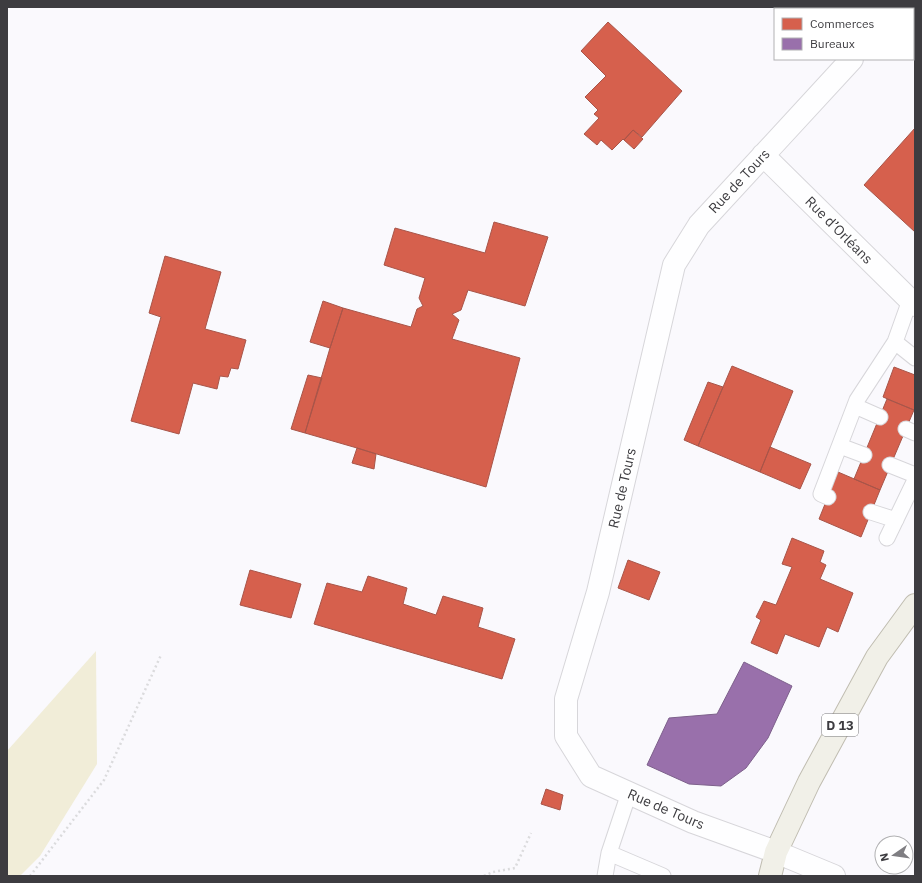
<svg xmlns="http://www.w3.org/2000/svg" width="922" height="883" viewBox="0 0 922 883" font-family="'IBM Plex Sans',sans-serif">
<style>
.green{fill:#f1edd8}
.shops{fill:#d6604d;stroke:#a85549}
.offices{fill:#9970ab;stroke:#7d608b}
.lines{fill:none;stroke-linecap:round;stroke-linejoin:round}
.lane-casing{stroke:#d7d6da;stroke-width:17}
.street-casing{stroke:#d7d6da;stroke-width:24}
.primary-casing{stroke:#c0bdb1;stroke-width:24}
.path{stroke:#dbdbdd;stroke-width:2.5;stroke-dasharray:2 3;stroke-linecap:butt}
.lane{stroke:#fefeff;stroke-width:15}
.street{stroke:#fefeff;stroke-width:22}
.primary{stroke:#f1f0e8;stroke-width:22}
.labels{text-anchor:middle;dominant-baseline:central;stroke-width:4;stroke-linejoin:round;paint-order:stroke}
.shield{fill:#fff;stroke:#777679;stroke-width:1}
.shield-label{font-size:13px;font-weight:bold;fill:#3d3c40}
.street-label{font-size:14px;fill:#3d3c40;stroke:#fff}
</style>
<rect width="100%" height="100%" fill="#faf9fd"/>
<path class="green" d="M 96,651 L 97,764 L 40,856 L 20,876 L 7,876 L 7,751 Z"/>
<path class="shops" d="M 608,22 L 682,91 L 642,137 L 633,130 L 624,140 L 623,139 L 612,150 L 601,140 L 597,145 L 584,134 L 599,118 L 594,114 L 598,110 L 585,97 L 606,76 L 581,51 Z
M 915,128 L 915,232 L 864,185 Z
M 633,130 L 643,139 L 634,149 L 624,140 Z
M 494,222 L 548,237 L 525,306 L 468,290 L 461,310 L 452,314 L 459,320 L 452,339 L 520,358 L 486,487 L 357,448 L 305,433 L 330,348 L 343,308 L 411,327 L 417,309 L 423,306 L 419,298 L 425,278 L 384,265 L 395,228 L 485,253 Z
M 165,256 L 221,272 L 205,329 L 246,340 L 238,369 L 231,368 L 228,377 L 220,376 L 217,389 L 193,383 L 179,434 L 131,421 L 161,317 L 149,313 Z
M 323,301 L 343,308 L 330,348 L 310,342 Z
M 732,366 L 793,391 L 760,472 L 698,446 Z
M 894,367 L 915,375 L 915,407 L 914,410 L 883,397 Z
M 308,375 L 322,378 L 305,433 L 291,429 Z
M 708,382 L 723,387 L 698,446 L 684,440 Z
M 887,399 L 914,410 L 880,490 L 854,479 Z
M 770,447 L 811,464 L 800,489 L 760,472 Z
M 357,448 L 376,454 L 374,469 L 352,463 Z
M 838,472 L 880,490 L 861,537 L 819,519 Z
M 792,538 L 824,551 L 820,562 L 826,565 L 820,579 L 853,593 L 838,632 L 827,627 L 819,647 L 785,634 L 777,654 L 751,643 L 761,620 L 756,617 L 764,601 L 776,605 L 792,567 L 782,564 Z
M 628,560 L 660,572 L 649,600 L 618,588 Z
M 250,570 L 301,584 L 291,618 L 240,605 Z
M 368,576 L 407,588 L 403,604 L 436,615 L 443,596 L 483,608 L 478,627 L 515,639 L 502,679 L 314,624 L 327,583 L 362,592 Z
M 546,789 L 563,795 L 560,810 L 541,804 Z"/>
<path class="offices" d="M 744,662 L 792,686 L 768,738 L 746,768 L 721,786 L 689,784 L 647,765 L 669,718 L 717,714 Z"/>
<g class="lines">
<g class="lane-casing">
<path id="lane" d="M 895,342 L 915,358
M 855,406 L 880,417
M 906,429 L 915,433
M 840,446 L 864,455
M 890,465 L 915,475
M 828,497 L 821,494 L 857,400 L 895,342 L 910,300
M 871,512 L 896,520
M 887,538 L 915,480
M 609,853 L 663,876
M 605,876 L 609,853 L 629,793"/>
</g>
<g class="street-casing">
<path id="street" d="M 898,9 L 900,7
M 763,155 L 915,305
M 834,876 L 776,852 L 693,822 L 591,776 L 566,736 L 566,699 L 598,592 L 674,265 L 699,225 L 852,59"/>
</g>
<g class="primary-casing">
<path id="primary" d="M 770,876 L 776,852 L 809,782 L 877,657 L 915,605"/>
</g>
<path class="path" d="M 30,876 L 104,780 L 161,655
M 484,876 L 493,872 L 515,868 L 531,833"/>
<use href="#lane" class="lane"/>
<use href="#street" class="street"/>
<use href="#primary" class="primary"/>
</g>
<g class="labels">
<rect class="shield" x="822" y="714" width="36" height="22" rx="3"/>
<g class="shield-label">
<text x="840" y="725">D 13</text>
</g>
<g class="street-label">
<text transform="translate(739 181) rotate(-47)">Rue de Tours</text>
<text transform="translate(839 230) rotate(45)">Rue d’Orléans</text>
<text transform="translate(622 488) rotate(-77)">Rue de Tours</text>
<text transform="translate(666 809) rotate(23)">Rue de Tours</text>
</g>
</g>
<rect width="922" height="883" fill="none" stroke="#3d3c40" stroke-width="16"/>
<rect x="774" y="8" width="140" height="52" fill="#ffffff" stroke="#b1b1b3"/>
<rect x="782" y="18" width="20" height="12" fill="#d6604d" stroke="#b1b1b3"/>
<text x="810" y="28" font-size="12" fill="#3d3c40">Commerces</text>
<rect x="782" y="38" width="20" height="12" fill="#9970ab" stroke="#b1b1b3"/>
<text x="810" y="48" font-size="12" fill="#3d3c40">Bureaux</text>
<g transform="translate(894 855) rotate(257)"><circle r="19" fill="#ffffff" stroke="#b1b1b3"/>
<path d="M0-3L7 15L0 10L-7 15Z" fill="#7f7e82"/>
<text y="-6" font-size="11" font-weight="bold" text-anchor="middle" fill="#3d3c40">N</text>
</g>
</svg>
